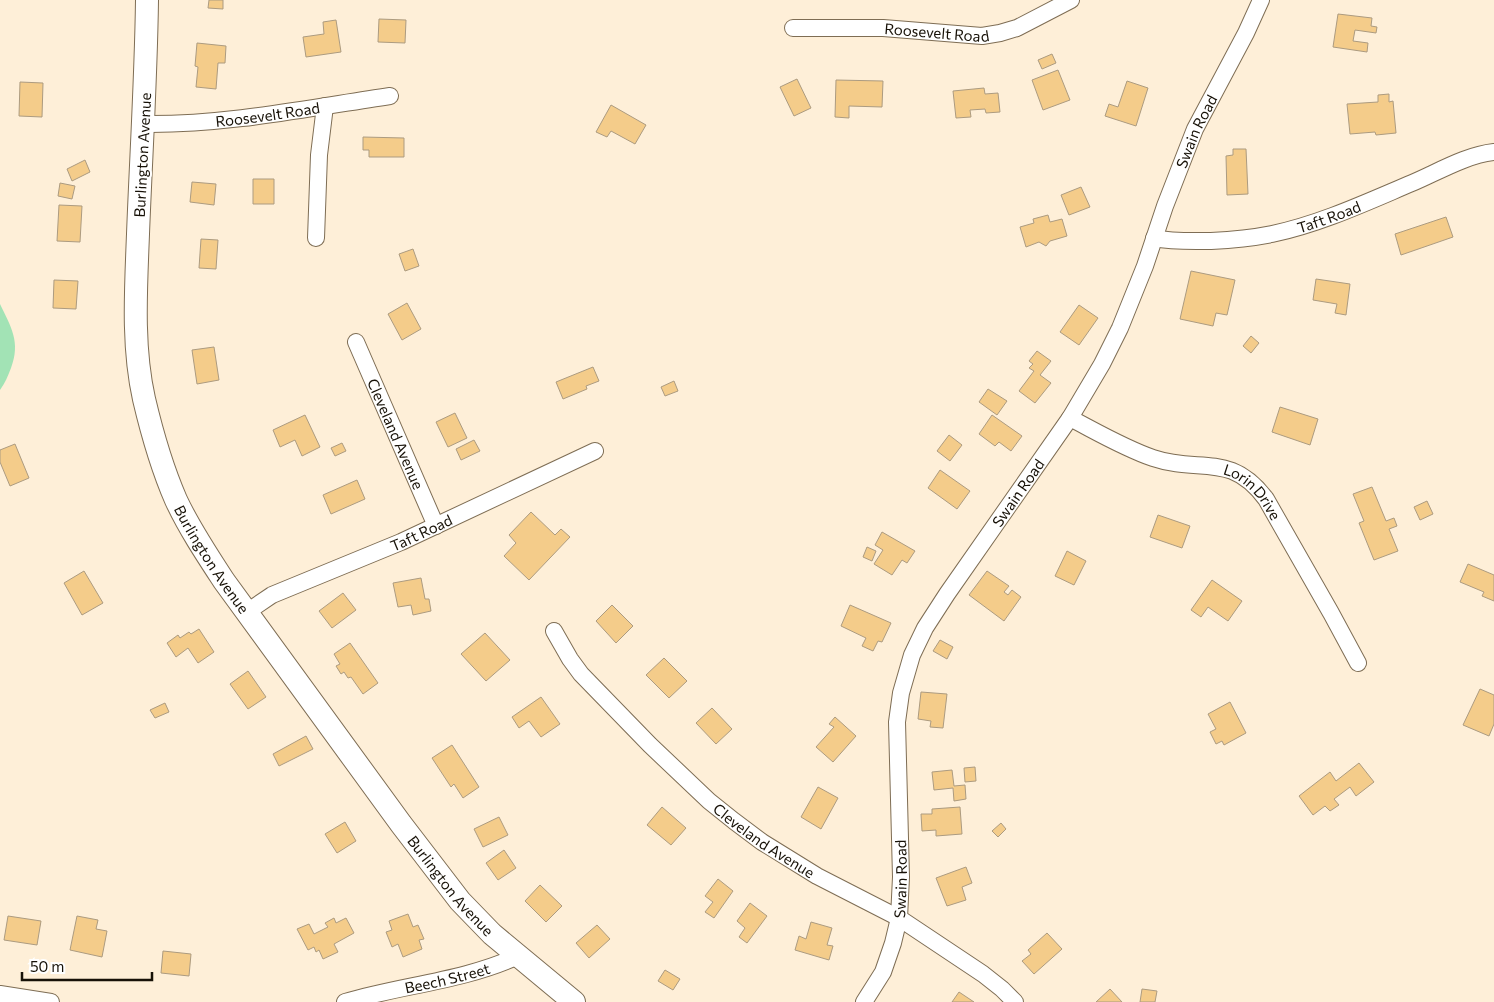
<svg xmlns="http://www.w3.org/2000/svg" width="1494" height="1002" viewBox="0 0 1494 1002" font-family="Commissioner,sans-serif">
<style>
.green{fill:#a2e3b5}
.building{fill:#f4cc8a;stroke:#ac9b80}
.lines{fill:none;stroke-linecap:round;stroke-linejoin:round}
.street-casing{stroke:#7e6d54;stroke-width:18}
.secondary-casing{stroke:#7e6d54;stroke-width:24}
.street{stroke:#fff;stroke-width:16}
.secondary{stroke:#fff;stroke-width:22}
.labels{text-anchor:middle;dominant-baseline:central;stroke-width:4;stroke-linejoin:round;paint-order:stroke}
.street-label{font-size:15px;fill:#171107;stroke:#fff}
</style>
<rect width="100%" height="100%" fill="#feefd8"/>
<path class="green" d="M 0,304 C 11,327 21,342 11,368 C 8,376 5,383 0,390 Z"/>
<path class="building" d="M 209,0 L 223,0 L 223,9 L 208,8 Z
M 1338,14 L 1372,18 L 1371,26 L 1377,27 L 1376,33 L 1355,30 L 1353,41 L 1368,43 L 1367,52 L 1333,47 Z
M 379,19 L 406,20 L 405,43 L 378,42 Z
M 336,20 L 341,52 L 306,57 L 303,37 L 324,34 L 323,22 Z
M 197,43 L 226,46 L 225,63 L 218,63 L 216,89 L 196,87 L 198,67 L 195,66 Z
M 1052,54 L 1056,63 L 1042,69 L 1038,60 Z
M 1058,70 L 1070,100 L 1043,110 L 1032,80 Z
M 797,79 L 811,108 L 794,116 L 780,87 Z
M 836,80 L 883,81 L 882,107 L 849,106 L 849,118 L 835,117 Z
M 1127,81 L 1148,88 L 1136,126 L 1105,116 L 1109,104 L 1118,107 Z
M 20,82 L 43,83 L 42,117 L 19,116 Z
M 984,88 L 985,94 L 998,93 L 1000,112 L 986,113 L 985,109 L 970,110 L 971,117 L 956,118 L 953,91 Z
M 1389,94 L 1389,102 L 1393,101 L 1396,133 L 1376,135 L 1375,132 L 1350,134 L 1347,104 L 1378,102 L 1378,95 Z
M 611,105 L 646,125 L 635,144 L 611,131 L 607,137 L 596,132 Z
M 363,137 L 404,138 L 404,157 L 369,157 L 369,150 L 363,150 Z
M 1233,149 L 1246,149 L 1248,194 L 1227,195 L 1226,156 L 1233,155 Z
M 85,160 L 90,172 L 72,181 L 67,169 Z
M 253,179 L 274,179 L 274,204 L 253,204 Z
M 192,182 L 216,184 L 214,205 L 190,202 Z
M 60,183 L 75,186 L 72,199 L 58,196 Z
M 1081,187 L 1090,207 L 1069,215 L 1061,195 Z
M 59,205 L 82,206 L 80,242 L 57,241 Z
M 1048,215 L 1050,222 L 1062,219 L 1067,236 L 1050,241 L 1046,246 L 1039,242 L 1026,247 L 1020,227 L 1034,223 L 1033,219 Z
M 1446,217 L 1453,237 L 1401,255 L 1395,234 Z
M 201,239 L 218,240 L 216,269 L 199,268 Z
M 413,249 L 419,266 L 405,271 L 399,254 Z
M 1191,271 L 1235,280 L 1227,315 L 1216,313 L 1213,326 L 1180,319 Z
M 1316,279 L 1350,284 L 1346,315 L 1335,313 L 1337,304 L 1313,300 Z
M 54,280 L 78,281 L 76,309 L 53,308 Z
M 407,303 L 421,329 L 402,340 L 388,314 Z
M 1079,305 L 1098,318 L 1079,345 L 1060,332 Z
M 1251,336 L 1259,343 L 1251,353 L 1243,346 Z
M 214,347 L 219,380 L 197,384 L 192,350 Z
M 1037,351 L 1051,361 L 1040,375 L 1051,383 L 1035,403 L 1019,391 L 1034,371 L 1029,368 L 1033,364 L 1029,361 Z
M 593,367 L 599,381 L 586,386 L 587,389 L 563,399 L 556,382 Z
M 674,381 L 678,391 L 665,396 L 661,387 Z
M 988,389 L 1007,401 L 997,415 L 979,402 Z
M 1280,407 L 1318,419 L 1310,445 L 1272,432 Z
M 455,413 L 467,438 L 448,447 L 436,422 Z
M 305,415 L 320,447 L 302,456 L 295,440 L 280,447 L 273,430 Z
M 992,415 L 1022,436 L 1011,451 L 999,442 L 995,446 L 979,434 Z
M 949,435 L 962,445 L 950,461 L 937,451 Z
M 474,440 L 480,451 L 461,460 L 456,449 Z
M 342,443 L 346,451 L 335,456 L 331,448 Z
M 15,444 L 29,478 L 10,486 L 0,462 L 0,450 Z
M 940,470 L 970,491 L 957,509 L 928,488 Z
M 357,480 L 365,499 L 331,514 L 323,495 Z
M 1372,487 L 1386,521 L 1394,518 L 1397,526 L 1389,529 L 1398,551 L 1374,560 L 1359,523 L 1364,521 L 1353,494 Z
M 1427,501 L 1433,514 L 1420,520 L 1414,507 Z
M 531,512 L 555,535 L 561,529 L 570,537 L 529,580 L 504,556 L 516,543 L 509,535 Z
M 1158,515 L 1190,526 L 1182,548 L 1150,537 Z
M 882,532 L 915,551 L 907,563 L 902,560 L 892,575 L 874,564 L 883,550 L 875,545 Z
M 867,547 L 876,551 L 872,561 L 863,557 Z
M 1067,551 L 1086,561 L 1074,585 L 1055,576 Z
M 1468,564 L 1494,575 L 1494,601 L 1482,596 L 1484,592 L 1460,582 Z
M 84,571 L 103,603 L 82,615 L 64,583 Z
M 987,571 L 1009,586 L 1004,592 L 1008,595 L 1012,590 L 1021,597 L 1004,621 L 969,595 Z
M 421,578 L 425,599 L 429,599 L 431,611 L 413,615 L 411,605 L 398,607 L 393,583 Z
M 1212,580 L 1242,601 L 1228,621 L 1208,607 L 1201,617 L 1191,610 Z
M 343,593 L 356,610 L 332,628 L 319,611 Z
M 612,605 L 633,626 L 616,643 L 596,621 Z
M 850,605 L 891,623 L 882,642 L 878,641 L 873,651 L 862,646 L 866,638 L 841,626 Z
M 199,629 L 214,652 L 198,663 L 188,648 L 176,657 L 167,643 L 178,635 L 180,638 L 189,632 L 191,634 Z
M 485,633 L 510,660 L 486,681 L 461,654 Z
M 940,640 L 953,647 L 947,659 L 933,651 Z
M 350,643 L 378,683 L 363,694 L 351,677 L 348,678 L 344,672 L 341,674 L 336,666 L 340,664 L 334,654 Z
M 664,658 L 687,681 L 669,698 L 646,675 Z
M 248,671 L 266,697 L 248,709 L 230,684 Z
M 1480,689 L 1494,695 L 1494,724 L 1489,736 L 1463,725 Z
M 921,692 L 947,694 L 943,728 L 930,727 L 931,721 L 918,719 Z
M 541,697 L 560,724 L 541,737 L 529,721 L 519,728 L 512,717 Z
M 1230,702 L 1246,733 L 1224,745 L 1222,741 L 1216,744 L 1210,732 L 1216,729 L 1208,714 Z
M 165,703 L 169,712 L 155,718 L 150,710 Z
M 712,708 L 732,729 L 716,744 L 696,723 Z
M 835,717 L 856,736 L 833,762 L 816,747 L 834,727 L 829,724 Z
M 306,736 L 313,749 L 279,766 L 273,754 Z
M 452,745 L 479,787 L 463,798 L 454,784 L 451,787 L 432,758 Z
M 1359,763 L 1374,782 L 1356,796 L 1350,787 L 1334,799 L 1339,805 L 1330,811 L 1325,806 L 1313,815 L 1299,796 L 1330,772 L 1336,781 Z
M 975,767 L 976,781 L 965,782 L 964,768 Z
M 952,770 L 954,786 L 965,785 L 966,799 L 954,801 L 953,788 L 934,790 L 932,772 Z
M 818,787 L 838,798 L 821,829 L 801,817 Z
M 662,807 L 686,828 L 671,845 L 647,825 Z
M 960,807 L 962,834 L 936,836 L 936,830 L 922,831 L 921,814 L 932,814 L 932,809 Z
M 499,817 L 508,835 L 483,847 L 474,829 Z
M 345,822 L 356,841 L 337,853 L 325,834 Z
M 1001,823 L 1006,829 L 998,837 L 992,831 Z
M 504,850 L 516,868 L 498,880 L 486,863 Z
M 966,867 L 972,883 L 962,887 L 966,900 L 947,906 L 936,878 Z
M 718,879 L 733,891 L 714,918 L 705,912 L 713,902 L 705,896 Z
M 540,885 L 562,906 L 546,922 L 525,901 Z
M 750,903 L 767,916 L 747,943 L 739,937 L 745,928 L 737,921 Z
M 408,914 L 413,927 L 418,925 L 424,939 L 419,940 L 422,949 L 403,957 L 398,944 L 392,947 L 386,932 L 392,930 L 389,921 Z
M 8,916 L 41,921 L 37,945 L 4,940 Z
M 77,916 L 98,920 L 96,929 L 107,931 L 102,957 L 70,950 Z
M 334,918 L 336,923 L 346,918 L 354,933 L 334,944 L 338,952 L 323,959 L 319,950 L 316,952 L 314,947 L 308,950 L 297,929 L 309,924 L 314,934 L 328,927 L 325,923 Z
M 811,922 L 832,928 L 827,945 L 833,946 L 829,960 L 795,950 L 799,936 L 806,939 Z
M 597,925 L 610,939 L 589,958 L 576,943 Z
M 1047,933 L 1062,949 L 1034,974 L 1022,961 L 1031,954 L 1028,950 Z
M 163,951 L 191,954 L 189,976 L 161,973 Z
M 665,970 L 680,979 L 673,990 L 658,981 Z
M 1110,989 L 1122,1002 L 1096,1002 Z
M 1142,989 L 1157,991 L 1155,1002 L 1140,1002 Z
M 959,992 L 974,1002 L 952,1002 Z"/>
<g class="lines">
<g class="street-casing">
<g id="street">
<path id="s1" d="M 793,28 L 883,28 L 982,36 L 1000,33 L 1017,28 L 1071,0"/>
<path id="s2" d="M 144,124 C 226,125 309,108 390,96"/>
<path d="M 316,238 L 319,155 L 325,106"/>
<path id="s3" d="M 1154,238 C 1173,242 1191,241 1211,241 C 1231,240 1252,238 1272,234 C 1320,224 1367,202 1412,183 C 1438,172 1466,155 1494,152"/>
<path id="s4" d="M 356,342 L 436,526"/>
<path id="s5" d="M 1070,418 C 1097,432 1124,448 1153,458 C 1200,474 1230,451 1266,499 L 1331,613 L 1358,663"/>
<path id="s6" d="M 247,612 L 272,595 L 401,542 L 595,451"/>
<path id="s7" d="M 554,631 L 570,659 L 581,674 L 650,745 L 709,801 L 734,821 L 762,842 L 817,876 L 899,918 L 983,974 L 1002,989 L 1015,1002"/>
<path d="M 0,994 L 51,1002"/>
<path id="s8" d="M 345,1002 C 402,985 464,981 518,956"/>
<path id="s9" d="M 864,1002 L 883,972 L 893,943 L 899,918 L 901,877 L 897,722 L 901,693 L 912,655 L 925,628 L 947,594 L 1070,418 L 1102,364 L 1120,328 L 1145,266 L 1165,206 L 1195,129 L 1246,33 L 1261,0"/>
</g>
</g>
<g class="secondary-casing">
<g id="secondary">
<path id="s10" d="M 147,0 C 146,78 141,156 138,234 C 136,288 132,346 144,399 C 152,433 162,468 176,500 C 189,528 207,555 224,581 L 401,824 L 460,901 L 492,934 L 574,1002"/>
</g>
</g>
<use href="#street" class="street"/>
<use href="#secondary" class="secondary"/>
</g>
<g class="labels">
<g class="street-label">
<text stroke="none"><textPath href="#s1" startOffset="144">Roosevelt Road</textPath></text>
<text stroke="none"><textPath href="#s2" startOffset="124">Roosevelt Road</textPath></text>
<text stroke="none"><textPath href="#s9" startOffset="956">Swain Road</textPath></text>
<text transform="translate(142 155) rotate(-87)">Burlington Avenue</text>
<text stroke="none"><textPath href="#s3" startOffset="178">Taft Road</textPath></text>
<text stroke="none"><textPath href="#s4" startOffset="100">Cleveland Avenue</textPath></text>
<text stroke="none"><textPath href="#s9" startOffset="551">Swain Road</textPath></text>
<text stroke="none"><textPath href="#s5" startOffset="202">Lorin Drive</textPath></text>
<text stroke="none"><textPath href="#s6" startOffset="192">Taft Road</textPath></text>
<text stroke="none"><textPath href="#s10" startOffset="575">Burlington Avenue</textPath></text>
<text stroke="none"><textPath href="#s7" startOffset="299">Cleveland Avenue</textPath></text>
<text stroke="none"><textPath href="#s9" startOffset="131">Swain Road</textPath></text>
<text stroke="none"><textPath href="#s10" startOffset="980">Burlington Avenue</textPath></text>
<text stroke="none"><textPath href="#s8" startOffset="105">Beech Street</textPath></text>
</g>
</g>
<path d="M22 972v8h130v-8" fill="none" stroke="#171107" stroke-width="2.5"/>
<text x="30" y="972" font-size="15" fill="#171107" stroke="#ffffff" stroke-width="4" paint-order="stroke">50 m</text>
</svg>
